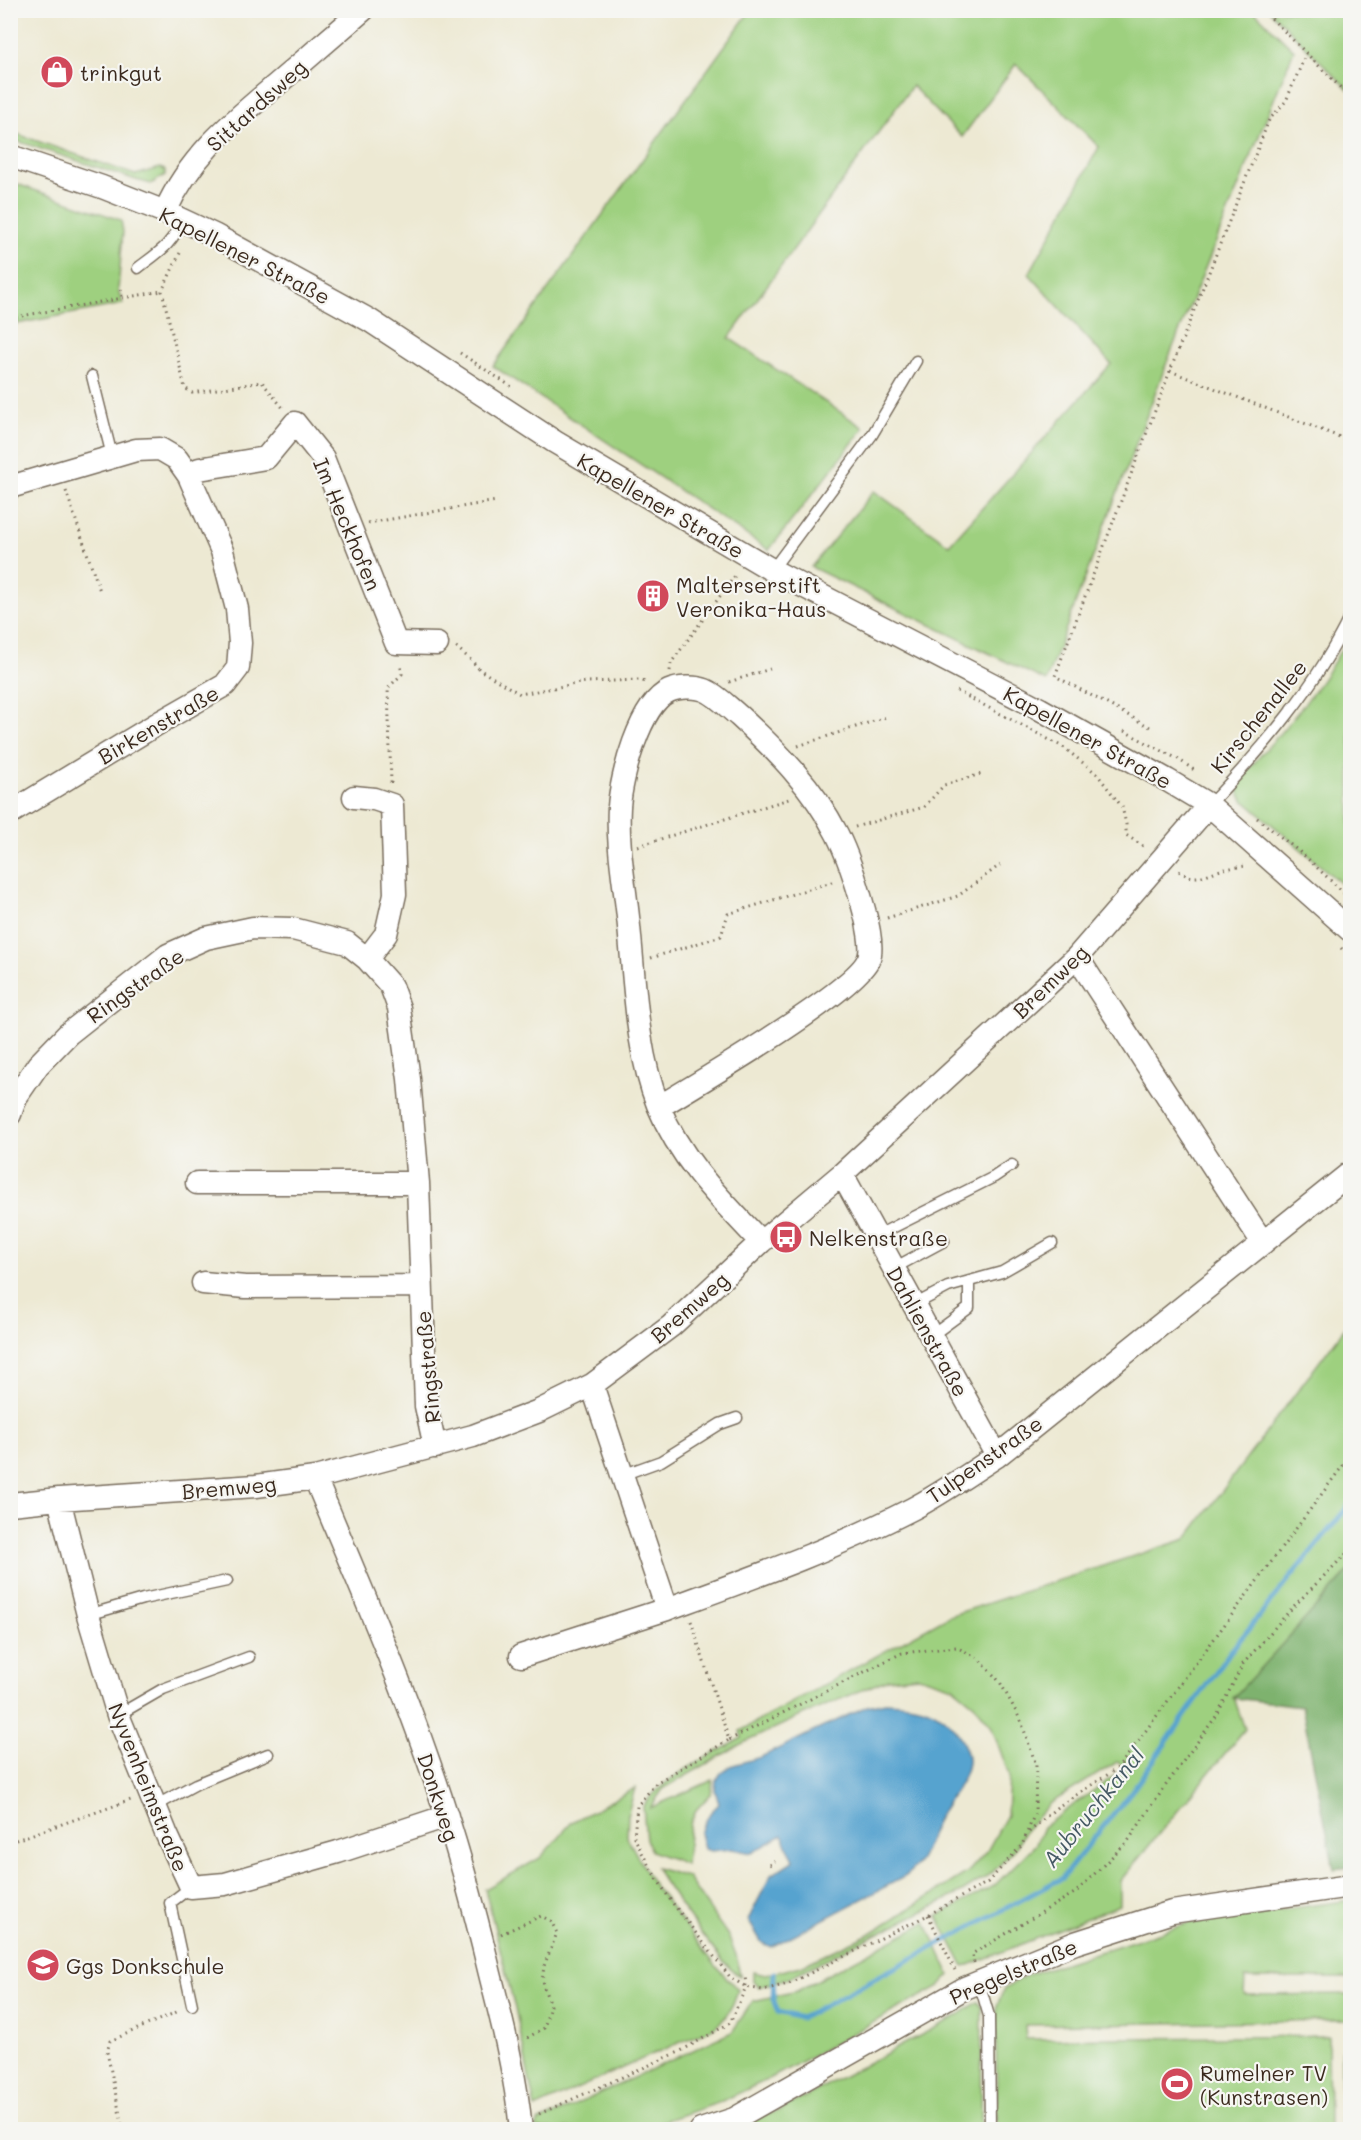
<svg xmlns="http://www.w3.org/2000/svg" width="1361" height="2140" viewBox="0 0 1361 2140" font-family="Mali,sans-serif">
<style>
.green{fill:#9ed07f;stroke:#6c7d4e;stroke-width:1.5}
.forest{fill:#7eb26e;stroke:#5c6e46;stroke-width:1.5}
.water{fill:#56a3cf;stroke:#486676;stroke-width:1.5}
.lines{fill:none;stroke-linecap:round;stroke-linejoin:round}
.stream{stroke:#56a3cf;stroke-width:5}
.lane-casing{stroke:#796d5d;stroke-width:13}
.street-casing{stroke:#796d5d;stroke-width:25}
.path{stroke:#796d5d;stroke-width:3;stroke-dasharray:1.5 4.5;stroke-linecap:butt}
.lane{stroke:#fff;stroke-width:10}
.street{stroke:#fff;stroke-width:22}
.labels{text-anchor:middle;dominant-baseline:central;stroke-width:4.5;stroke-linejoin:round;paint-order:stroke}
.poi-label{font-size:21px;fill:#3b2a1e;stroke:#f6f6f2;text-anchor:start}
.street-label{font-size:21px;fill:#3b2a1e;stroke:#f6f6f2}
.water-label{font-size:22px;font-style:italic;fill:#465a65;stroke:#f6f6f2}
</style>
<rect width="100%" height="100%" fill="#f6f6f2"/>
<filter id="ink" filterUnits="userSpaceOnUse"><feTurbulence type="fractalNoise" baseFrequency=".0167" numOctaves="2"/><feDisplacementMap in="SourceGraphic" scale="12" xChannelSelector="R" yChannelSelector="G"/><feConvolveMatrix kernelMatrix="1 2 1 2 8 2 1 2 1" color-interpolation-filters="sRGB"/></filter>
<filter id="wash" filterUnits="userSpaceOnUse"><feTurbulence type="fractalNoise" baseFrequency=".008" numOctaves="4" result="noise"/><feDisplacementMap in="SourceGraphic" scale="24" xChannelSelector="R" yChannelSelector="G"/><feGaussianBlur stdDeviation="1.35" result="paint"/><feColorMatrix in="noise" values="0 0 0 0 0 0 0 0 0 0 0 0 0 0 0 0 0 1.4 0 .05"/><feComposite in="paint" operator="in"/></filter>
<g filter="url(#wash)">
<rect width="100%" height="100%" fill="#ede9d3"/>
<path class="green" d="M 750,11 L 1254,11 L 1294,50 L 1167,362 L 1046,681 L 811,567 L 874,491 L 949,545 L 1111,364 L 1029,274 L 1099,147 L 1016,64 L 962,137 L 912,86 L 729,338 L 864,428 L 769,550 L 493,366 Z
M 1270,11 L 1350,11 L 1350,91 Z
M 11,132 L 135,175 L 160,168 L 165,170 L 165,175 L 151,184 L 136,180 L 11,139 Z
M 11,182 L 121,220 L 123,232 L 118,290 L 123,304 L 11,325 Z
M 1350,632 L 1350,891 L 1243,800 L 1236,788 L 1239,780 C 1279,734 1324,688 1350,632 Z
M 1350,1321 L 1350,1570 L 1234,1698 L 1245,1729 L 1120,1881 L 1120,1905 L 964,1967 L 937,1916 L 995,1885 L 1036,1844 L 1043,1827 L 1125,1768 L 1119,1761 L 1049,1804 L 1024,1832 L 1016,1848 L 991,1874 L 962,1892 L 788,1978 L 759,1987 L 753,1982 L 753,1972 L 761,1974 L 774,1973 L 801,1966 L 871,1933 L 968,1872 L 987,1851 L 1007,1815 L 1009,1775 L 991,1725 L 974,1704 L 953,1687 L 919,1676 L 888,1679 L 801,1716 L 741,1744 L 663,1789 L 650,1808 L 713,1780 L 711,1794 L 696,1810 L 690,1824 L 686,1864 L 651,1851 L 646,1840 L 643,1806 C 667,1774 708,1758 742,1738 L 740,1731 L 949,1616 L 1186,1539 Z
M 635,1788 L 628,1813 L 627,1837 L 651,1881 L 716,1966 L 738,1990 L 733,2004 L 724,2019 L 713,2028 L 642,2059 L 535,2108 L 517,2017 L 485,1889 L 540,1858 L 572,1822 Z
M 656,1868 L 687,1877 L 729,1937 L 736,1955 L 740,1976 C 722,1968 673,1894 659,1874 Z
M 1350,1900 L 1350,1978 L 1245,1978 L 1244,1995 L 1350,1994 L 1350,2020 L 1025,2025 L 1026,2039 L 1328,2036 L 1329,2129 L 997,2129 L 996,2008 L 1004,1989 L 1027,1975 L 1189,1923 Z
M 926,1922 L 950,1975 L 940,1986 L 771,2078 L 718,2103 L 639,2129 L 536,2129 L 538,2122 L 732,2032 L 753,2001 L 797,1991 Z
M 978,2002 L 982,2007 L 981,2129 L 751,2130 L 752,2122 L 761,2116 L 778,2111 L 957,2016 Z
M 1341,2051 L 1350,2051 L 1350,2129 L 1342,2129 Z"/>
<path class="forest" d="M 1350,1570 L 1350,1867 L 1334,1869 L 1302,1706 L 1233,1698 Z"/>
<path class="water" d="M 885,1702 C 917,1703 943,1708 960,1737 C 964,1745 969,1754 968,1763 C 965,1783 948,1799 939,1816 C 931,1829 928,1845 921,1858 C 918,1865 911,1870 906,1876 L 771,1947 L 762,1943 L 748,1920 L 771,1875 L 794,1860 L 782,1835 L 752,1853 L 732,1849 L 711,1851 L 704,1849 L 700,1833 L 710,1813 L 719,1804 L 715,1790 L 716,1781 L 721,1773 L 730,1766 L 761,1757 L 867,1706 Z"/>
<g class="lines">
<path class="stream" d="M 774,1973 L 773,1999 L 778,2012 L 801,2018 L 1062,1878 L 1134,1788 L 1230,1652 L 1350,1504"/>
</g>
</g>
<g filter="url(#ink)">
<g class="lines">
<g class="lane-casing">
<path id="lane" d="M 138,268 C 159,252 172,245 182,220
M 92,376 L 112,456
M 772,570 L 872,435 L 916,361
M 1209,805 C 1263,748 1316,687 1350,616
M 876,1236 L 994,1177 L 1012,1165
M 894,1268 L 944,1241
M 914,1305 L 948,1287 L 1002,1272 L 1052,1243
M 931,1336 L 969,1308 L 969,1281
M 622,1475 L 661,1461 L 720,1424 L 737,1418
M 88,1615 L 143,1599 L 227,1581
M 118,1715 L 163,1689 L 249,1657
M 155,1806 L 196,1784 L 268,1754
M 191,1887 L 170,1903 L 192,2005
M 979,1982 L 989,2016 L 990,2130"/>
</g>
<g class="street-casing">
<path id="street" d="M 10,156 L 102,187 L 165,212 L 214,235 L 369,320 L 555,442 L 772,570 L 1040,709 L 1167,780 L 1209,805 L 1350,930
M 165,212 C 189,157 231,123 276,85 C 305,60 334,35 363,10
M 189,476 L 199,469 L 266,458 L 295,423 L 323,458 L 396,643 L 437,644
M 10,487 L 136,450 L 160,449 L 177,459 L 189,476 L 222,551 L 237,609 L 240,643 L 238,668 L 225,685 L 162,721 L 10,813
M 354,797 L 374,799 L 392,805 L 395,894 L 386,934 L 367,959
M 1077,957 L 1263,1243
M 659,1107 C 696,1084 857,991 869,958 C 873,947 867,921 864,910 C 857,884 849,858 837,834 C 813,787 777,751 739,716 C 729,708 717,695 705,690 C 695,686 678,687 669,691 C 640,704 621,777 619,807 C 617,844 624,880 628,917 C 635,978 635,1048 658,1105 C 681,1161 721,1200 761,1242
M 10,1114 L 16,1097 L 38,1065 L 68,1034 L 168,955 L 206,938 L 253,928 L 293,929 L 347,943 L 367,959 L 391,986 L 399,1008 L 409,1079 L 418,1183 L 426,1406 L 435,1447
M 842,1174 L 997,1456
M 197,1183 L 418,1183
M 203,1283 L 245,1287 L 421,1286
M 592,1385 L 667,1609 C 749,1579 834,1549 912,1509 C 941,1494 969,1474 997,1456 L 1350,1173
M 315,1478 C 354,1572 395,1665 428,1760 C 453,1830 473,1902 490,1974 C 503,2025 516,2076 521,2130
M 59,1499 L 88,1615 L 118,1715 L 166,1833 L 191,1887 L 225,1884 L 338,1852 L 447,1816
M 10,1504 L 59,1499 L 256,1486 L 315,1478 L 473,1436 L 539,1411 L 592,1385 L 671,1326 L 761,1242 L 842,1174 L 1033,998 L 1077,957 L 1209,805
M 521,1656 L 667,1609
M 701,2130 L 734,2119 L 965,1988 L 1075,1943 L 1172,1912 L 1350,1886"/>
</g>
<path class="path" d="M 1263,10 L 1350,97
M 180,253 L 162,291 L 185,388 L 192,393 L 262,382 L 283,408
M 121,289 L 122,298
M 10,318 L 162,291
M 460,353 L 515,389
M 1170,371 L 1350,441
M 66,491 L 100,591
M 368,523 L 496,501
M 456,647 L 471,660 L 480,670 L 520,694 L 586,682 L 640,680 L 648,683
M 670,671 L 671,663 L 737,573
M 729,682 L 770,669
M 957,691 L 1063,747 L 1097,774 L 1122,807 L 1126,824 L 1126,835 L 1146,848
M 1150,727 L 1055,676 L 1170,371 L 1269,120 L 1286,101 L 1306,54
M 1124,731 L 1178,759 L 1194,770
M 798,746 L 889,716
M 391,783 L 388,688 L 402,674 L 400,663
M 1257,818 L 1306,857 L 1350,899
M 855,827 L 924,807 L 944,785 L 981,774
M 638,846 L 792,798
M 1179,871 C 1196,883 1204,874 1221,870 C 1229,868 1238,867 1246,866
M 887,918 L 958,896 L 1000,865
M 1341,948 L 1350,958
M 651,958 L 721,936 L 728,914 L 835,881
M 691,1621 L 729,1740 L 656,1783 L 637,1806 L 634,1837 L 649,1866 L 671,1901 L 730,1977 L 746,1987 L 763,1990 L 788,1984 L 928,1915 L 988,1882 L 1022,1845 L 1035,1813 L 1036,1765 L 1021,1721 L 1000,1682 L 978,1658 L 956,1647 L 902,1653 L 729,1740
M 1029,1832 L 1056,1808 L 1118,1768 L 1350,1456
M 10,1842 L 131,1800
M 770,1865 L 775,1861
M 928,1915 L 955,1970
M 501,1934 L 541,1916 L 551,1921 L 557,1933 L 544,1966 L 542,1981 L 550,2006 L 544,2028 L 527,2038
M 974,1963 L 972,1954 L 1076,1892 L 1128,1841 L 1166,1785 L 1217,1715 L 1243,1664 L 1292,1608 L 1350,1550
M 539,2114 L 679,2052 L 730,2023 L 746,1987 L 745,1975
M 123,2130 L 107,2052 L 110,2041 L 179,2011"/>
<use href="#lane" class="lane"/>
<use href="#street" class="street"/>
</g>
</g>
<defs>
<g id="shop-disc" transform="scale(1.725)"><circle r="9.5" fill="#d1495b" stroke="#f6f6f2"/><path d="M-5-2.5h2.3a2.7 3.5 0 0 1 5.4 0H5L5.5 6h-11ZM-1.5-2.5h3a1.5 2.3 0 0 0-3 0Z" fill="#fff"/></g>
<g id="building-disc" transform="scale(1.725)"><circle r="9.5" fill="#d1495b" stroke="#f6f6f2"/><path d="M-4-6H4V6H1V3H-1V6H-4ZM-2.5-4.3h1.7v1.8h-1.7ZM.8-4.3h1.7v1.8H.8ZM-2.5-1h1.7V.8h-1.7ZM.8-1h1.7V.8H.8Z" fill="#fff"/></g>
<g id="bus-disc" transform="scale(1.725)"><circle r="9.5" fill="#d1495b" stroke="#f6f6f2"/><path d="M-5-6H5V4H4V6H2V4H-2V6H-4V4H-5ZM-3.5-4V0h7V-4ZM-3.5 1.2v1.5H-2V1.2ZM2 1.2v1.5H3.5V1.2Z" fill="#fff"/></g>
<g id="school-disc" transform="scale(1.725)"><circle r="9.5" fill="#d1495b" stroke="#f6f6f2"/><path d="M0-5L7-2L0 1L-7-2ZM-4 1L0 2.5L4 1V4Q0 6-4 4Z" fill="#fff"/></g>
<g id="stadium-disc" transform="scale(1.725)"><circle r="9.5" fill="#d1495b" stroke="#f6f6f2"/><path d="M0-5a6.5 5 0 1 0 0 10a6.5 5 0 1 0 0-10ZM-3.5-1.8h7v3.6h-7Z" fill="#fff"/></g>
</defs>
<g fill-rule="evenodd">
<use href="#shop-disc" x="57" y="72"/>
<use href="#building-disc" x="653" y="596"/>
<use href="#bus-disc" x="786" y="1237"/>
<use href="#school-disc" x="43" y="1965"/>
<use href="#stadium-disc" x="1177" y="2084"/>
</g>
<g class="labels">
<g class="poi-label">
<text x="80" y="72">trinkgut</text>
<text x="676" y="584">Malterserstift<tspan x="676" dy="24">Veronika-Haus</tspan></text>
<text x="809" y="1237">Nelkenstraße</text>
<text x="66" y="1965">Ggs Donkschule</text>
<text x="1200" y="2072">Rumelner TV<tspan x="1200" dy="24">(Kunstrasen)</tspan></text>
</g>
<g class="street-label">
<text transform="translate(256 105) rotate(-42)">Sittardsweg</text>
<text transform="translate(245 255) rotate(27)">Kapellener Straße</text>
<text transform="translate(661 505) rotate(30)">Kapellener Straße</text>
<text transform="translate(348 524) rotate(67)">Im Heckhofen</text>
<text transform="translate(1258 716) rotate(-51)">Kirschenallee</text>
<text transform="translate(158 724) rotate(-30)">Birkenstraße</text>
<text transform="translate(1088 737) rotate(29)">Kapellener Straße</text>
<text transform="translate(1050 981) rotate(-44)">Bremweg</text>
<text transform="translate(135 985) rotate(-35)">Ringstraße</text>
<text transform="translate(689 1307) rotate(-41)">Bremweg</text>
<text transform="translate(928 1331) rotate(61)">Dahlienstraße</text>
<text transform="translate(427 1367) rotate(-95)">Ringstraße</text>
<text transform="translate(984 1459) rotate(-35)">Tulpenstraße</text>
<text transform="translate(229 1487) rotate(-5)">Bremweg</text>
<text transform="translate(149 1787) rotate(68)">Nyvenheimstraße</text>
<text transform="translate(439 1797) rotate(72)">Donkweg</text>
<text transform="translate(1013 1971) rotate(-23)">Pregelstraße</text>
</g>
<g class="water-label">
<text transform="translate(1093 1807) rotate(-51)">Aubruchkanal</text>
</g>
</g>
<rect width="1361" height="2140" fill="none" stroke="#f6f6f2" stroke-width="36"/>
</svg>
